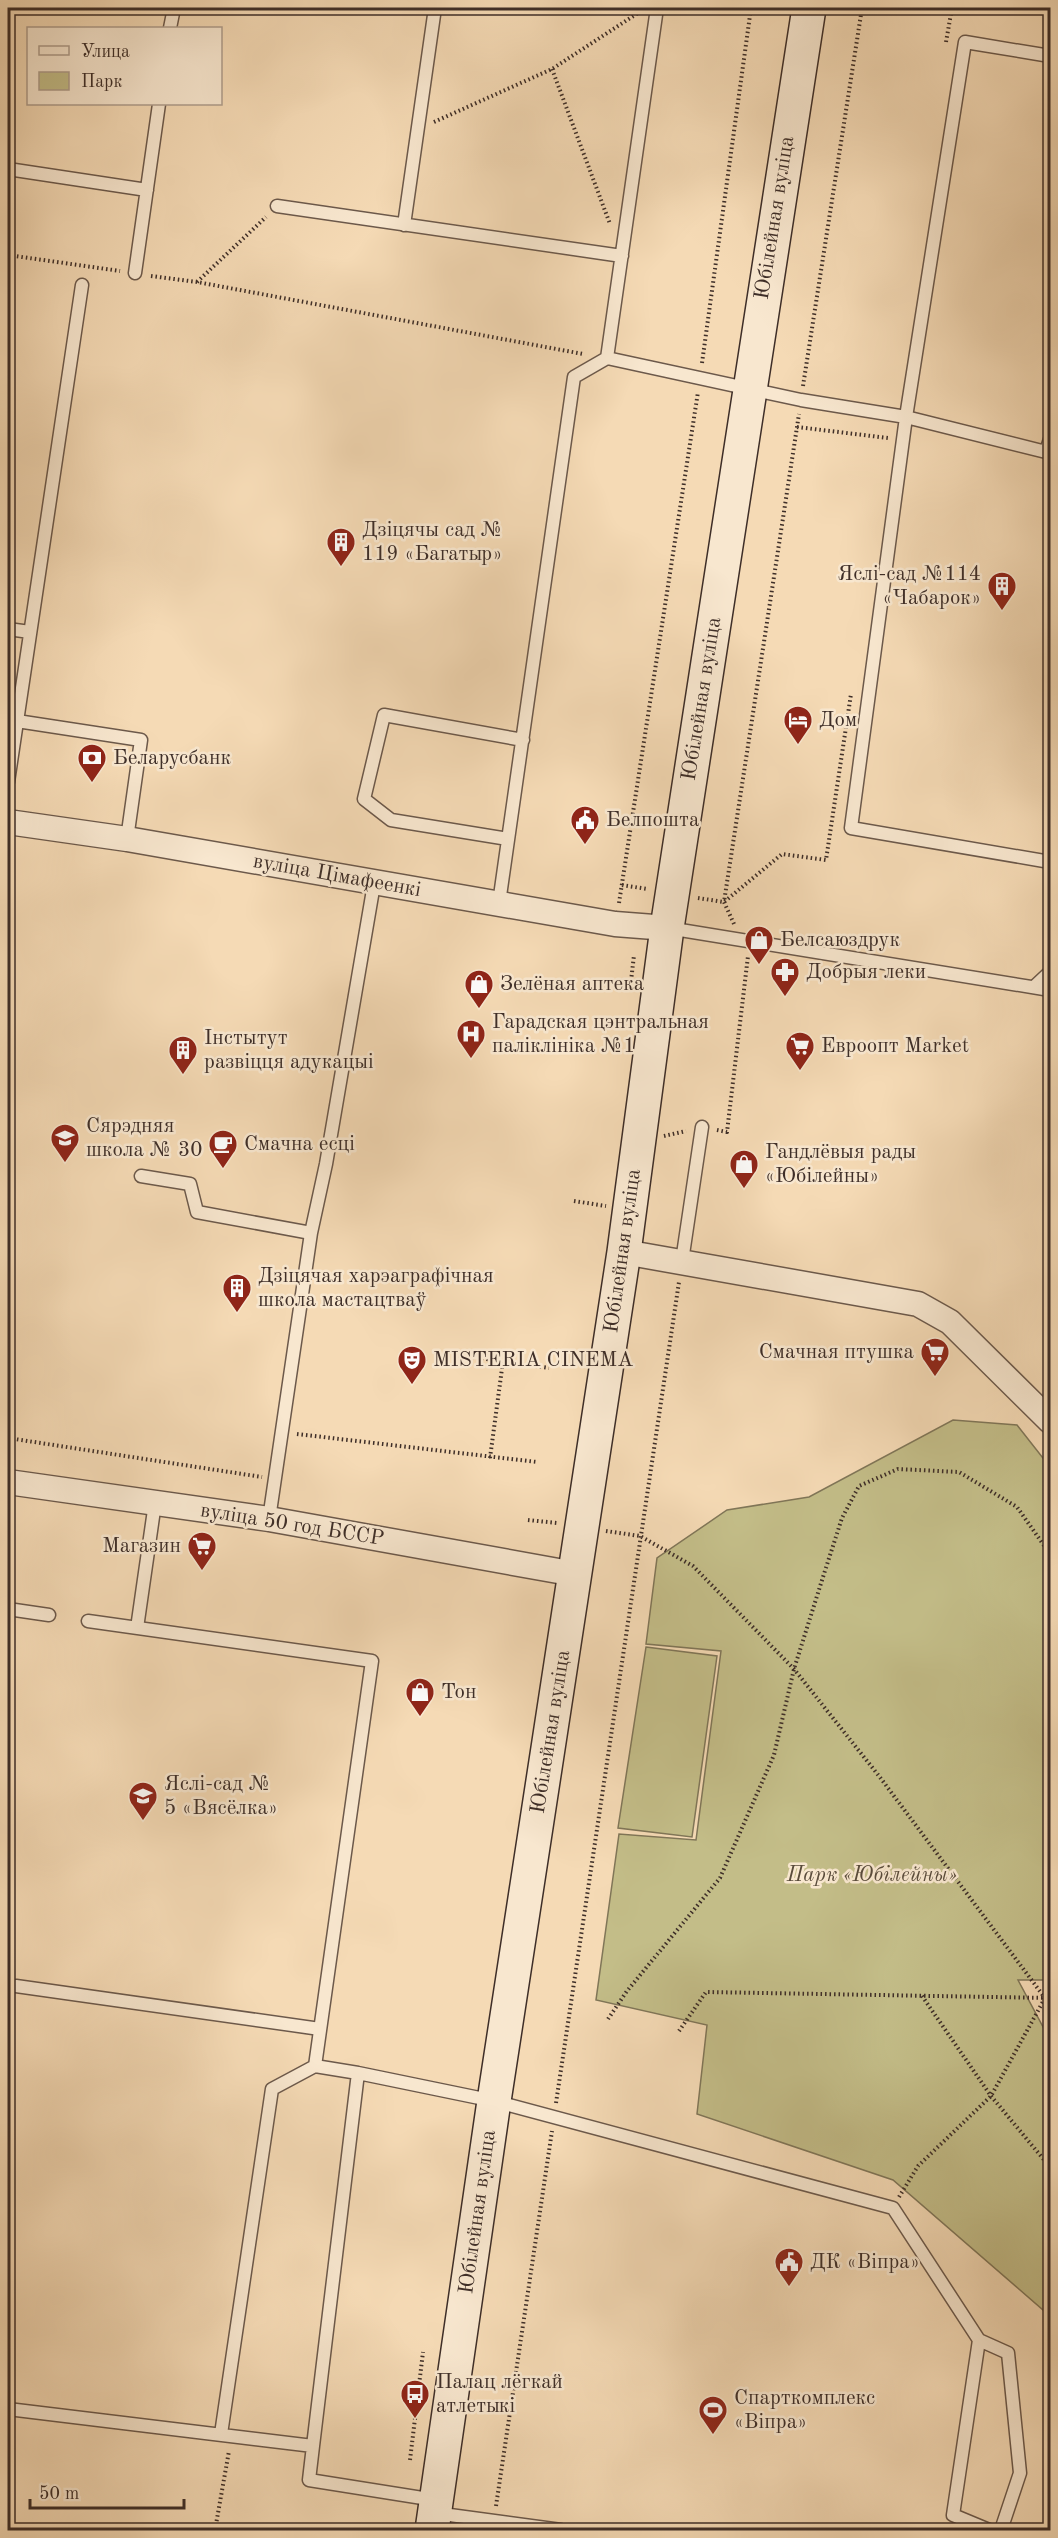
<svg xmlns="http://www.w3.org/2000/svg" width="1058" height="2538" viewBox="0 0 1058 2538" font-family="'Old Standard TT',serif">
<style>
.green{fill:#c3bd88;stroke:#807658;stroke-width:1.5}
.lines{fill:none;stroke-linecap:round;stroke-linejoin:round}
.lane-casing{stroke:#6c594b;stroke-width:15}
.street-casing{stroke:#6c594b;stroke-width:27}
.secondary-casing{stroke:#3e2e28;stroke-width:36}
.path{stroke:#3e2e28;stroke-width:4;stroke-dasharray:1.5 3;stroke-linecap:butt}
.lane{stroke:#f8e7cf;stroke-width:12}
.street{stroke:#f8e7cf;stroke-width:24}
.secondary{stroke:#f8e7cf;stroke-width:33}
.labels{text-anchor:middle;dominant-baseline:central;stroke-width:5;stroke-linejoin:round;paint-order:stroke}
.street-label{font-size:21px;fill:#3e2e28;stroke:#f8e7cf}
.poi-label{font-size:21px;fill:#3e2e28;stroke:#f8e7cf;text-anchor:start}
.park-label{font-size:21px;font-style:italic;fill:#594b3b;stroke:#f8e7cf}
</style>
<rect width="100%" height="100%" fill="#f5dab5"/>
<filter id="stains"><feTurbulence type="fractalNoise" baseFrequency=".00333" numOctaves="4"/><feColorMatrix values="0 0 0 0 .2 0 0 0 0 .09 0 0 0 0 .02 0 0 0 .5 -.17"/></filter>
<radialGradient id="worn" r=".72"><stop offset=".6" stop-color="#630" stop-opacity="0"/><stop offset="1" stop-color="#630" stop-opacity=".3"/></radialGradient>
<path class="green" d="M 953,1420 L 1017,1425 L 1050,1467 L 1050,1980 L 1018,1980 L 1050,2040 L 1050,2316 L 893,2180 L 697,2114 L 707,2025 L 596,2000 L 619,1834 L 696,1840 L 721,1651 L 646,1644 L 657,1558 L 727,1510 L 809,1497 Z
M 646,1647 L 717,1656 L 692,1837 L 618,1828 Z"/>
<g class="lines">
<g class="lane-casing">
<path id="lane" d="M 170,28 L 174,8
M 1050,56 L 965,42 L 906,417 L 851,828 L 1050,862
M 8,169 L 147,190
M 277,206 L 622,256
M 404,225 L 435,8
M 135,273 L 159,104
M 607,358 L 657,8
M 1046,451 L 1050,439
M 8,629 L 30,632
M 17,721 L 141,740 L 127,839
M 8,782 L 82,285
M 508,839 L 391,820 L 364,799 L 384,715 L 523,740
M 499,903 L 574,377 L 607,358 L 801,400 L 906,417 L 1050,453
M 668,928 L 1050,990
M 1034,987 L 1050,972
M 141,1176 L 190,1184 L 197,1212 L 311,1233
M 682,1261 L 702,1127
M 269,1519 L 311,1233 L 326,1164 L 374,884
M 8,1609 L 49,1615
M 88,1621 L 372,1661 L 315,2066
M 137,1628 L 155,1503
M 16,1986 L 320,2029
M 979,2340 L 953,2515 L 989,2530
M 8,2409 L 313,2446 L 309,2480 L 435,2500
M 221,2434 L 272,2089 L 315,2066 L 358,2073 L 494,2101 L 893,2208 L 979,2340 L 1008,2353 L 1020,2473 L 1001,2530
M 313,2446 L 358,2073
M 435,2513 L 561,2530"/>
</g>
<g class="street-casing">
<path id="street" d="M 8,822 L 127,839 L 615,924 L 667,928
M 624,1252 L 918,1304 L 950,1322 L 1050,1421
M 8,1482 L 269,1519 L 575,1574"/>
</g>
<g class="secondary-casing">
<path id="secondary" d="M 432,2530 L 494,2101 L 624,1252 L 667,928 L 809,8"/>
</g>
<path class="path" d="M 946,42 L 952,8
M 552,69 L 610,224
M 434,122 L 552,69 L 641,11
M 8,255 L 120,271
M 151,276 L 197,282 L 583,354
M 197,282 L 266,217
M 702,363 L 751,8
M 803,386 L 862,8
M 797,427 L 888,438
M 622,885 L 647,889
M 698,898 L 724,902 L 782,854 L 826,860 L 851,694
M 619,903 L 698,392
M 734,924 L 724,902 L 799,414
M 630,990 L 634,955
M 717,1130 L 727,1132 L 748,956
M 664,1136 L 686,1131
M 574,1201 L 606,1206
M 473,1357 L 549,1368
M 297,1434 L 537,1462
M 8,1438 L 262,1477
M 490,1458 L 503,1361
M 528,1520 L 557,1523
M 606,1531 L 640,1536 L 693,1566 L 794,1669 L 879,1776 L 1045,1998
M 922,1996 L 991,2096 L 1050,2167
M 608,2019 L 627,1991 L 720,1878 L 774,1755 L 794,1669 L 823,1577 L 842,1518 L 859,1486 L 898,1469 L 959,1472 L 1017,1507 L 1050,1554
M 679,2031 L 706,1992 L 1050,1998
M 556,2103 L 679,1282
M 899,2197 L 918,2166 L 991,2096 L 1045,1998 L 1050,1984
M 410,2460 L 423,2352
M 496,2506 L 552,2131
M 215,2530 L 229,2451"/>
<use href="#lane" class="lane"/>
<use href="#street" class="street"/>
<use href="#secondary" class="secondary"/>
</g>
<defs>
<g id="building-pin" transform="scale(1.5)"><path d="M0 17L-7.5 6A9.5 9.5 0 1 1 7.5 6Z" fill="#8f2418" stroke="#f8e7cf"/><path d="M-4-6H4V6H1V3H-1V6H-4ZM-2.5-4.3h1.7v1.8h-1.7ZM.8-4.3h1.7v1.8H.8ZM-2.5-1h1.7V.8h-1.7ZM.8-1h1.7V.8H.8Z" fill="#fff"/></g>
<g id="hotel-pin" transform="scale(1.5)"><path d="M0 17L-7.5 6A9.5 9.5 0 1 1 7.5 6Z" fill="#8f2418" stroke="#f8e7cf"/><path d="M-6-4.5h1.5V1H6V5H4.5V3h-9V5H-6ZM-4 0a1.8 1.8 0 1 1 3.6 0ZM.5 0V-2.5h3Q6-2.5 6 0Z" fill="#fff"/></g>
<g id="bank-pin" transform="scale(1.5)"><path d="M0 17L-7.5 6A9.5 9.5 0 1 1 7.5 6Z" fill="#8f2418" stroke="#f8e7cf"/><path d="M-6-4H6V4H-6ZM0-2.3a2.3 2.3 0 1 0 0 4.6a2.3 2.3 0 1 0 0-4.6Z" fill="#fff"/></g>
<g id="civic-pin" transform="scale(1.5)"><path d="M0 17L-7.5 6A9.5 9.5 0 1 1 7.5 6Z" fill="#8f2418" stroke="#f8e7cf"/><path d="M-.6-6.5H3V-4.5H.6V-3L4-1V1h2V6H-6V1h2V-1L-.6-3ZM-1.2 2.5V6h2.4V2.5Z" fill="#fff"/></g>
<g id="shop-pin" transform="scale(1.5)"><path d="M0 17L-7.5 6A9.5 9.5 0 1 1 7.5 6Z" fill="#8f2418" stroke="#f8e7cf"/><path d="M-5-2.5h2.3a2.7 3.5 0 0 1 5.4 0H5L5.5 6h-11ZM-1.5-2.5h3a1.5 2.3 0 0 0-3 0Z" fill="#fff"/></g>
<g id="pharmacy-pin" transform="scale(1.5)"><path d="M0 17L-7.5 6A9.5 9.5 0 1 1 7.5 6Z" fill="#8f2418" stroke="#f8e7cf"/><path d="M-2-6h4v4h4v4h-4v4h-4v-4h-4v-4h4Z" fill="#fff"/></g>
<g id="hospital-pin" transform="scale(1.5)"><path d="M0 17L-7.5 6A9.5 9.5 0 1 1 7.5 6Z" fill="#8f2418" stroke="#f8e7cf"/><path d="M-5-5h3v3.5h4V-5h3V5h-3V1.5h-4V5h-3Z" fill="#fff"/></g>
<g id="supermarket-pin" transform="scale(1.5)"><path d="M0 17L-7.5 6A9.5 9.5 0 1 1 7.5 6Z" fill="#8f2418" stroke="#f8e7cf"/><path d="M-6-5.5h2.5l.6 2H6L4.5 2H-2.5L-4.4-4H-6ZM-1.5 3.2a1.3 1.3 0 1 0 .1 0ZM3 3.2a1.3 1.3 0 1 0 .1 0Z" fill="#fff"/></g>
<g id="school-pin" transform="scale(1.5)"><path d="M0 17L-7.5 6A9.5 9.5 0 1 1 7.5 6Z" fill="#8f2418" stroke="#f8e7cf"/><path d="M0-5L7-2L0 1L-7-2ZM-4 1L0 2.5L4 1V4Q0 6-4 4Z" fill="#fff"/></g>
<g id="cafe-pin" transform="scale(1.5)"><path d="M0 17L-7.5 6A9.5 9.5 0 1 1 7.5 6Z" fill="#8f2418" stroke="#f8e7cf"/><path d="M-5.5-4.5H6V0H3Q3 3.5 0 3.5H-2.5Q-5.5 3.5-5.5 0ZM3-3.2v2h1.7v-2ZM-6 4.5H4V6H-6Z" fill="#fff"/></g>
<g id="theatre-pin" transform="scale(1.5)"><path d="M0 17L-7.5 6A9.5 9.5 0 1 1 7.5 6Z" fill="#8f2418" stroke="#f8e7cf"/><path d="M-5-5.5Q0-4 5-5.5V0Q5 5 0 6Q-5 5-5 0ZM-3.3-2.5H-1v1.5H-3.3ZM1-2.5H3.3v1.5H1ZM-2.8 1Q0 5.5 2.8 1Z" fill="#fff"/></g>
<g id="bus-pin" transform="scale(1.5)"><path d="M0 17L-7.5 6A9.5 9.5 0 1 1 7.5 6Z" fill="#8f2418" stroke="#f8e7cf"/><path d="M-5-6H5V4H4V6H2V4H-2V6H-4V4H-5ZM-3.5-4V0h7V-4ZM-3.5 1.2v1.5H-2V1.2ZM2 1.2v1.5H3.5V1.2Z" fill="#fff"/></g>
<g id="stadium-pin" transform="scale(1.5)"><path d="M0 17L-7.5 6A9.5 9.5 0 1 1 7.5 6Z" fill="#8f2418" stroke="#f8e7cf"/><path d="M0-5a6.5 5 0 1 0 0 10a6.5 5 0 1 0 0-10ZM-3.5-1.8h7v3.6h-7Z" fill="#fff"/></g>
</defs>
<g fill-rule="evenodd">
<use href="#building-pin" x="341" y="542"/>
<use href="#building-pin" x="1002" y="586"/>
<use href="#hotel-pin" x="798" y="720"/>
<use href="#bank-pin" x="92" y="758"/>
<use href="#civic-pin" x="585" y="820"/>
<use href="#shop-pin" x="759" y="940"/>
<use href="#pharmacy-pin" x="785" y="972"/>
<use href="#shop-pin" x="479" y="984"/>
<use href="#hospital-pin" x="471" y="1034"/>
<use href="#supermarket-pin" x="800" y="1046"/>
<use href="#building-pin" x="183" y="1050"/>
<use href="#school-pin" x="65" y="1138"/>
<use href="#cafe-pin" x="223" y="1144"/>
<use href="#shop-pin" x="744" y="1164"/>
<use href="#building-pin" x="237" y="1288"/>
<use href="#supermarket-pin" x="935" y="1352"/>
<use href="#theatre-pin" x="412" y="1360"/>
<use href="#supermarket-pin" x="202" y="1546"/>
<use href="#shop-pin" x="420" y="1692"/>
<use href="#school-pin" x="143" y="1796"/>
<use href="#civic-pin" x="789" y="2262"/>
<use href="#bus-pin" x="415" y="2394"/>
<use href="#stadium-pin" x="713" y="2410"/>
</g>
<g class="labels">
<g class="street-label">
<text transform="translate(775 218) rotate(-81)">Юбілейная вуліца</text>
<text transform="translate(702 699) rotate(-81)">Юбілейная вуліца</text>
<text transform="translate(337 876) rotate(10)">вуліца Цімафеенкі</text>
<text transform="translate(623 1251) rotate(-82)">Юбілейная вуліца</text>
<text transform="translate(292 1525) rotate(9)">вуліца 50 год БССР</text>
<text transform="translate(551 1732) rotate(-81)">Юбілейная вуліца</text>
<text transform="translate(478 2212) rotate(-82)">Юбілейная вуліца</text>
</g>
<g class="poi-label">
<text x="362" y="530">Дзіцячы сад №<tspan x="362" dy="24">119 «Багатыр»</tspan></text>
<text x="981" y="574" text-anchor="end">Яслі-сад №114<tspan x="981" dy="24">«Чабарок»</tspan></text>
<text x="819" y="720">Дом</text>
<text x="113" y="758">Беларусбанк</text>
<text x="606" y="820">Белпошта</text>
<text x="780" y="940">Белсаюздрук</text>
<text x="806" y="972">Добрыя леки</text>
<text x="500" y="984">Зелёная аптека</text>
<text x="492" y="1022">Гарадская цэнтральная<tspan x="492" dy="24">паліклініка №1</tspan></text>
<text x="204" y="1038">Інстытут<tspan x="204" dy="24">развіцця адукацыі</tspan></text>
<text x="821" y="1046">Евроопт Market</text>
<text x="86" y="1126">Сярэдняя<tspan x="86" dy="24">школа № 30</tspan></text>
<text x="244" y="1144">Смачна есцi</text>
<text x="765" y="1152">Гандлёвыя рады<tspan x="765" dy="24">«Юбілейны»</tspan></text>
<text x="258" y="1276">Дзіцячая харэаграфічная<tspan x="258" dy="24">школа мастацтваў</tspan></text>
<text x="914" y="1352" text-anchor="end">Смачная птушка</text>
<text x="433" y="1360">MISTERIA CINEMA</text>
<text x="181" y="1546" text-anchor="end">Магазин</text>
<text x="441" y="1692">Тон</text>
<text x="164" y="1784">Яслі-сад №<tspan x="164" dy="24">5 «Вясёлка»</tspan></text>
<text x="810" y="2262">ДК «Віпра»</text>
<text x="436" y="2382">Палац лёгкай<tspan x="436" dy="24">атлетыкі</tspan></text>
<text x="734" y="2398">Спарткомплекс<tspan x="734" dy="24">«Віпра»</tspan></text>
</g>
<g class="park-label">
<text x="872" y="1875">Парк «Юбілейны»</text>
</g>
</g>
<rect width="1058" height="2538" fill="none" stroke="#f5dab5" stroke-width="30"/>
<rect x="9" y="9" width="1040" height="2520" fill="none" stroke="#3e2e28" stroke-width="3"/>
<rect x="15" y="15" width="1028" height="2508" fill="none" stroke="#3e2e28" stroke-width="1.5"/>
<rect x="27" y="27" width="195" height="78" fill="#f8e7cf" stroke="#ae9d8c" stroke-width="1.5"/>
<rect x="39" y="46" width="30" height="9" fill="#f8e7cf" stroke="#ae9d8c" stroke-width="1.5"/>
<text x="81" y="57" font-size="18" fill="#3e2e28">Улица</text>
<rect x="39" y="72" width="30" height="18" fill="#c3bd88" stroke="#ae9d8c" stroke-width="1.5"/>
<text x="81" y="87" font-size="18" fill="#3e2e28">Парк</text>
<path d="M30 2499v9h154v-9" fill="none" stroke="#3e2e28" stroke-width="3"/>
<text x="39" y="2499" font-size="18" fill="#3e2e28" stroke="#f8e7cf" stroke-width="4.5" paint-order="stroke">50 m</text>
<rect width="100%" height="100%" filter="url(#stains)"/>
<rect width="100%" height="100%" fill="url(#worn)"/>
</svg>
